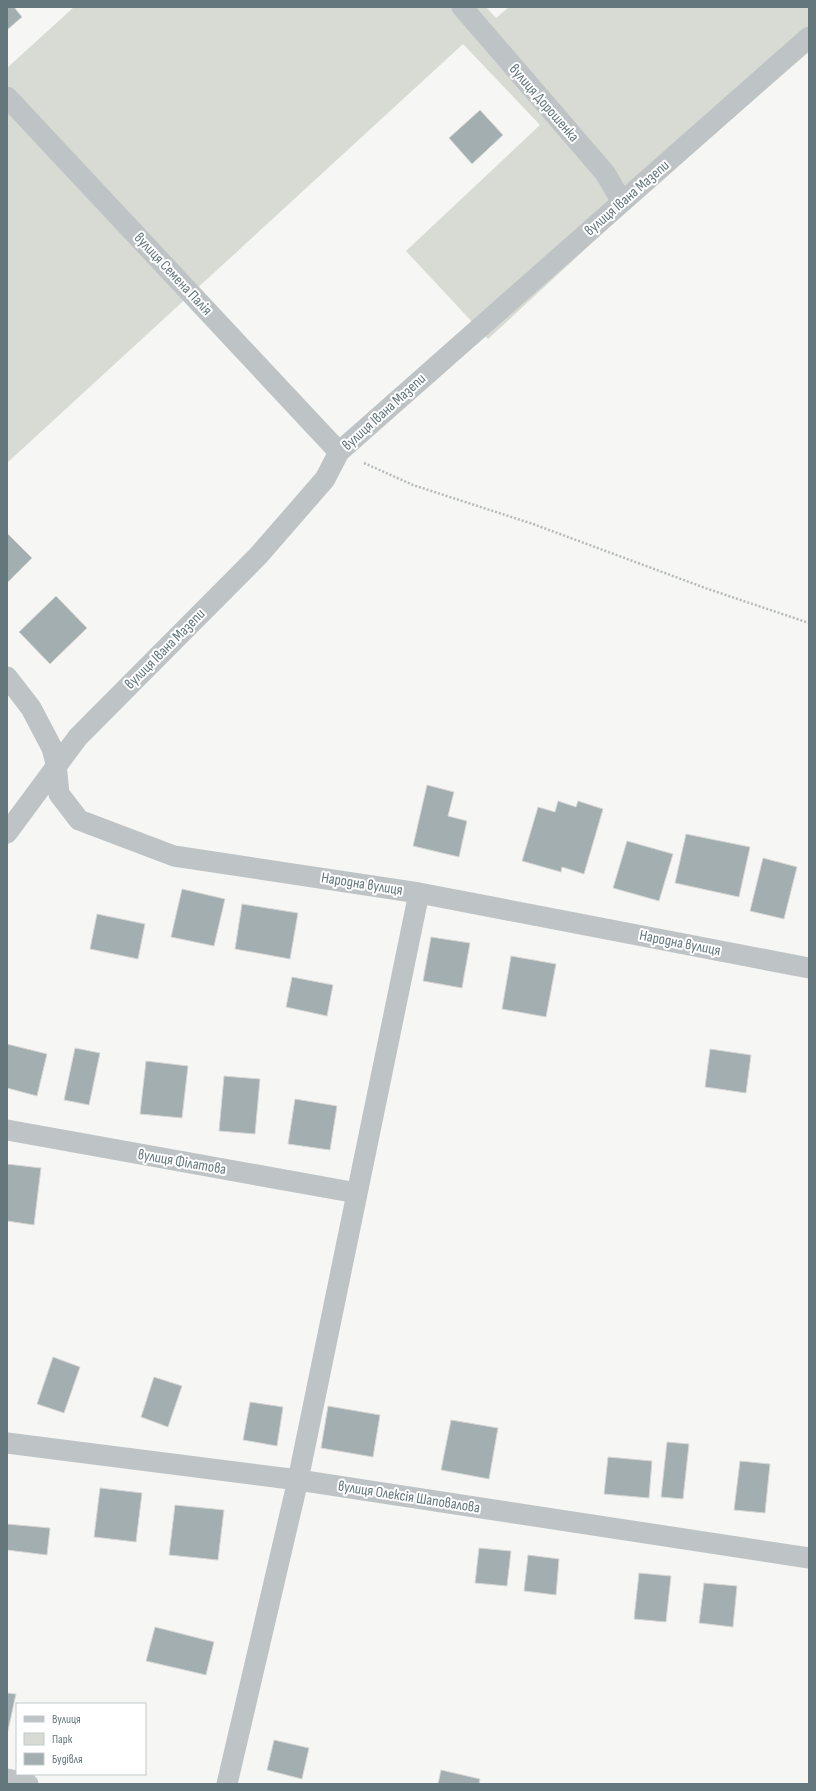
<svg xmlns="http://www.w3.org/2000/svg" width="816" height="1791" viewBox="0 0 816 1791" font-family="'Sofia Sans Condensed',sans-serif">
<style>
.green{fill:#d8dbd3}
.building{fill:#a3aeb0;stroke:#d8d7d6}
.lines{fill:none;stroke-linecap:round;stroke-linejoin:round}
.path{stroke:#b6babc;stroke-width:2.5;stroke-dasharray:2 2;stroke-linecap:butt}
.minor{stroke:#bec3c5;stroke-width:21}
.labels{text-anchor:middle;dominant-baseline:central;stroke-width:4;stroke-linejoin:round;paint-order:stroke}
.street-label{font-size:15px;fill:#64777c;stroke:#fff}
</style>
<rect width="100%" height="100%" fill="#f6f6f4"/>
<path class="green" d="M 74,7 L 486,7 L 496,18 L 509,7 L 809,7 L 809,52 L 644,195 L 488,339 L 406,251 L 540,125 L 463,44 L 7,463 L 7,68 Z"/>
<path class="building" d="M 7,7 L 14,7 L 22,17 L 7,30 Z
M 480,110 L 503,135 L 472,164 L 449,138 Z
M 7,533 L 32,558 L 7,583 Z
M 56,596 L 87,628 L 50,664 L 19,632 Z
M 427,785 L 454,792 L 448,816 L 467,821 L 459,857 L 413,846 Z
M 558,801 L 576,807 L 578,801 L 603,809 L 584,874 L 562,867 L 561,872 L 522,861 L 538,807 L 555,812 Z
M 686,834 L 750,847 L 739,897 L 675,883 Z
M 627,841 L 673,854 L 659,901 L 613,888 Z
M 763,858 L 797,867 L 784,919 L 750,911 Z
M 182,889 L 225,899 L 214,946 L 171,937 Z
M 242,904 L 298,913 L 290,959 L 235,949 Z
M 97,914 L 145,924 L 138,959 L 90,949 Z
M 431,937 L 470,943 L 462,988 L 423,981 Z
M 511,956 L 556,964 L 546,1017 L 502,1009 Z
M 292,977 L 333,985 L 327,1016 L 286,1007 Z
M 7,1044 L 47,1054 L 37,1096 L 7,1088 Z
M 75,1048 L 100,1053 L 89,1105 L 64,1100 Z
M 710,1049 L 751,1055 L 746,1093 L 705,1087 Z
M 146,1061 L 188,1066 L 182,1118 L 140,1114 Z
M 224,1076 L 260,1079 L 255,1134 L 219,1131 Z
M 295,1099 L 337,1106 L 330,1150 L 288,1144 Z
M 7,1164 L 41,1168 L 34,1225 L 7,1221 Z
M 53,1357 L 80,1367 L 64,1413 L 37,1404 Z
M 154,1377 L 182,1386 L 168,1427 L 141,1417 Z
M 250,1402 L 283,1407 L 277,1446 L 243,1440 Z
M 328,1406 L 380,1415 L 373,1457 L 321,1448 Z
M 451,1420 L 498,1428 L 489,1479 L 441,1470 Z
M 667,1442 L 689,1444 L 683,1499 L 661,1497 Z
M 608,1457 L 652,1461 L 649,1498 L 604,1494 Z
M 740,1461 L 770,1464 L 765,1513 L 734,1510 Z
M 100,1488 L 142,1493 L 136,1542 L 94,1537 Z
M 175,1505 L 224,1510 L 218,1560 L 169,1555 Z
M 7,1524 L 50,1528 L 47,1555 L 7,1550 Z
M 479,1548 L 511,1551 L 507,1586 L 475,1583 Z
M 528,1555 L 559,1559 L 556,1595 L 524,1591 Z
M 639,1573 L 671,1576 L 666,1622 L 634,1619 Z
M 704,1583 L 737,1586 L 733,1627 L 699,1623 Z
M 155,1627 L 214,1642 L 206,1675 L 146,1661 Z
M 7,1693 L 16,1694 L 7,1735 Z
M 274,1740 L 309,1748 L 302,1779 L 267,1770 Z
M 441,1770 L 480,1779 L 479,1784 L 438,1784 Z"/>
<g class="lines">
<path class="path" d="M 364,463 L 413,485 L 533,524 L 708,589 L 809,623"/>
<path class="minor" d="M 462,7 L 605,173 L 622,202
M 7,97 L 339,452
M 7,677 L 31,708 L 52,748 L 56,764 L 59,794 L 79,820 L 174,856 L 419,893 L 809,968
M 7,833 L 78,737 L 258,556 L 325,479 L 339,452 L 809,37
M 7,1130 L 357,1193
M 7,1443 L 298,1480 L 809,1558
M 7,1779 L 28,1784
M 227,1784 L 298,1480 L 419,893"/>
</g>
<g class="labels">
<g class="street-label">
<text transform="translate(544 103) rotate(49)">вулиця Дорошенка</text>
<text transform="translate(627 198) rotate(-41)">вулиця Івана Мазепи</text>
<text transform="translate(173 274) rotate(47)">вулиця Семена Палія</text>
<text transform="translate(384 412) rotate(-42)">вулиця Івана Мазепи</text>
<text transform="translate(165 649) rotate(-45)">вулиця Івана Мазепи</text>
<text transform="translate(362 884) rotate(9)">Народна вулиця</text>
<text transform="translate(680 943) rotate(11)">Народна вулиця</text>
<text transform="translate(182 1162) rotate(10)">вулиця Філатова</text>
<text transform="translate(409 1497) rotate(9)">вулиця Олексія Шаповалова</text>
</g>
</g>
<rect width="816" height="1791" fill="none" stroke="#64777c" stroke-width="16"/>
<rect x="16" y="1703" width="130" height="72" fill="#ffffff" stroke="#c1c9cb"/>
<rect x="24" y="1716" width="20" height="6" fill="#bec3c5" stroke="#c1c9cb"/>
<text x="52" y="1723" font-size="12" fill="#64777c">Вулиця</text>
<rect x="24" y="1733" width="20" height="12" fill="#d8dbd3" stroke="#c1c9cb"/>
<text x="52" y="1743" font-size="12" fill="#64777c">Парк</text>
<rect x="24" y="1753" width="20" height="12" fill="#a3aeb0" stroke="#c1c9cb"/>
<text x="52" y="1763" font-size="12" fill="#64777c">Будівля</text>
</svg>
